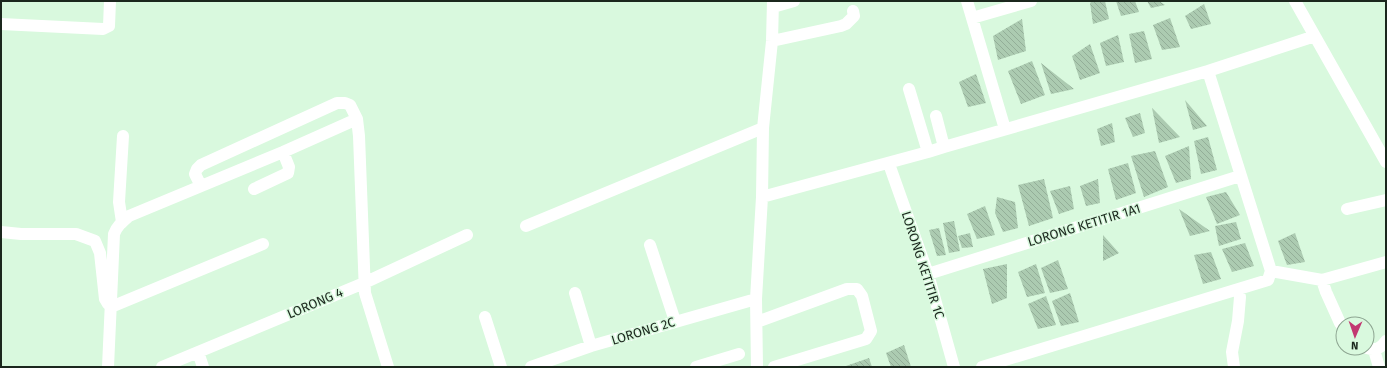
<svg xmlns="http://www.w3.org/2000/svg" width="1387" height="368" viewBox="0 0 1387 368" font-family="'Fira Sans',sans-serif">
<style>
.building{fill:url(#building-back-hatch)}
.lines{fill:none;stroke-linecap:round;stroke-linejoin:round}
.minor{stroke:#fff;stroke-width:12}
.labels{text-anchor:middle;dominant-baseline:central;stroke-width:3;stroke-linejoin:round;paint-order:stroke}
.street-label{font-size:13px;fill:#1b271d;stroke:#d9f9de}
</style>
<defs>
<pattern id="building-back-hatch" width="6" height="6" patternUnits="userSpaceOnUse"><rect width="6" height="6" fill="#accbb1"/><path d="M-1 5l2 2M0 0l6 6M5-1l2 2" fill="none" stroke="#93ae98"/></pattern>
</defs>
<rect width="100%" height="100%" fill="#d9f9de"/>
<path class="building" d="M 1092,1 L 1105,1 L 1109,19 L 1093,24 L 1090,3 Z
M 1116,1 L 1135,1 L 1139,12 L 1121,16 Z
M 1147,1 L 1159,1 L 1165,5 L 1151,8 Z
M 1204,4 L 1211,24 L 1191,29 L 1185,16 Z
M 1170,18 L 1180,47 L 1162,50 L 1153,25 Z
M 1022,19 L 1026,51 L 998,60 L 993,36 Z
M 1144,31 L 1152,59 L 1135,63 L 1129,34 Z
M 1118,35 L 1124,62 L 1106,66 L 1100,43 Z
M 1090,44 L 1100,73 L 1080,80 L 1072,56 Z
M 1032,61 L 1045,95 L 1021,104 L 1008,71 Z
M 1041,63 L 1074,89 L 1051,94 Z
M 976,74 L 986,103 L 968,107 L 959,82 Z
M 1185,100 L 1207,126 L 1193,130 Z
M 1152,108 L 1180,137 L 1159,143 Z
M 1140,113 L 1145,133 L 1133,137 L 1125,118 Z
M 1112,123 L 1115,142 L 1101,146 L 1097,129 Z
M 1208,137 L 1217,170 L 1201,174 L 1194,141 Z
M 1189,146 L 1191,179 L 1176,183 L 1165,156 Z
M 1155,151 L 1168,187 L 1144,197 L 1131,156 Z
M 1128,163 L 1136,193 L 1116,200 L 1108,169 Z
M 1044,179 L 1053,218 L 1029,226 L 1018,185 Z
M 1098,179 L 1100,203 L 1086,206 L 1080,186 Z
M 1070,186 L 1074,209 L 1059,214 L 1050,191 Z
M 1226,192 L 1240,215 L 1217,224 L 1206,197 Z
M 997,197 L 1015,202 L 1018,228 L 1003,232 L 995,213 Z
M 985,206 L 995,235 L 977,239 L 967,214 Z
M 1179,209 L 1210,231 L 1190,236 Z
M 954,221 L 960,251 L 949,253 L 943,223 Z
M 1236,222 L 1241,239 L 1219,246 L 1215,226 Z
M 939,228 L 946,255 L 937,256 L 929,230 Z
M 970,233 L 973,247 L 962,248 L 958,236 Z
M 1295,233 L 1305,262 L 1287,265 L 1278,241 Z
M 1103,235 L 1119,253 L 1103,261 Z
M 1245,243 L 1254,266 L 1232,272 L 1222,249 Z
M 1211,252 L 1221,279 L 1203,284 L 1194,255 Z
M 1058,260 L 1068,289 L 1050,293 L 1041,268 Z
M 1007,264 L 1007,298 L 992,304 L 983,269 Z
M 1036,264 L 1045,293 L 1027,297 L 1018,272 Z
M 1070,293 L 1079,322 L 1061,326 L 1052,301 Z
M 1046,296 L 1056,325 L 1038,329 L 1028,304 Z
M 904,345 L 911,367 L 891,367 L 886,353 Z
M 869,358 L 872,367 L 843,367 Z"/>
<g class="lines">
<path class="minor" d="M 967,1 L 1005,129
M 1295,1 L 1386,162
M 773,7 L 794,1
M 972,18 L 1031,1
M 1,24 L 103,29 L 109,26 L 110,1
M 772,41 L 841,26 L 846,24 L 854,16 L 853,11
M 909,89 L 928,152
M 936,116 L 944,147
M 889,164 L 928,274 L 954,367
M 201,186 L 195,174 L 197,169 L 201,165 L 337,103 L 345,103 L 350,105 L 357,119
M 254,189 L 288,173 L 289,167 L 283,152
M 762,197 L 928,152 L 944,147 L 1208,71 L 1315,36
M 1347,209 L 1386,200
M 122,222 L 119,202 L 123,136
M 526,226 L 763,128
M 1,232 L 21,234 L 76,234 L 95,241 L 100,253 L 105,299 L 108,304
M 650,245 L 675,321
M 1271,271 L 1322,280 L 1386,262
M 928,274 L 1240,176
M 1322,280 L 1326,292 L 1340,323 L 1343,327
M 575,293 L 591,346
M 111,307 L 263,244
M 485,317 L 501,367
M 757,322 L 847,289 L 857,289 L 862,296 L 871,331 L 866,339 L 774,367
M 1367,348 C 1376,351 1381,348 1386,341
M 1374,350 L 1379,367
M 198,352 L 203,367
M 108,367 L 114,234 C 117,226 122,222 129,216 L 283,152 L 357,119 L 359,136 L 365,293 L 388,367
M 162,367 L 364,283 L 467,235
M 531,367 L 591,346 L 756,299
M 696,367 L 739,354
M 757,367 L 756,299 L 762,197 L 763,128 L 772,41 L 773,1
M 982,367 L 1268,280 L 1271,271 L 1208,71
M 1234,367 L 1232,352 L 1238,321 L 1240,297 L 1238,289"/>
</g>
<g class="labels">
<g class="street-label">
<text transform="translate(1084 225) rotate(-17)">LORONG KETITIR 1A1</text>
<text transform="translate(923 265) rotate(72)">LORONG KETITIR 1C</text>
<text transform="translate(315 303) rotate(-23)">LORONG 4</text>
<text transform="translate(643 331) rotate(-17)">LORONG 2C</text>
</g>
</g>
<rect width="1387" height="368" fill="none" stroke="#1b271d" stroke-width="4"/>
<g transform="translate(1355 336) rotate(182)"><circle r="19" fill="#d9f9de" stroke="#8da591"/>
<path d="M0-3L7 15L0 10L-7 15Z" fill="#c23871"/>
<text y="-6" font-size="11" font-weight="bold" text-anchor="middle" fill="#1b271d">N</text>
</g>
</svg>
